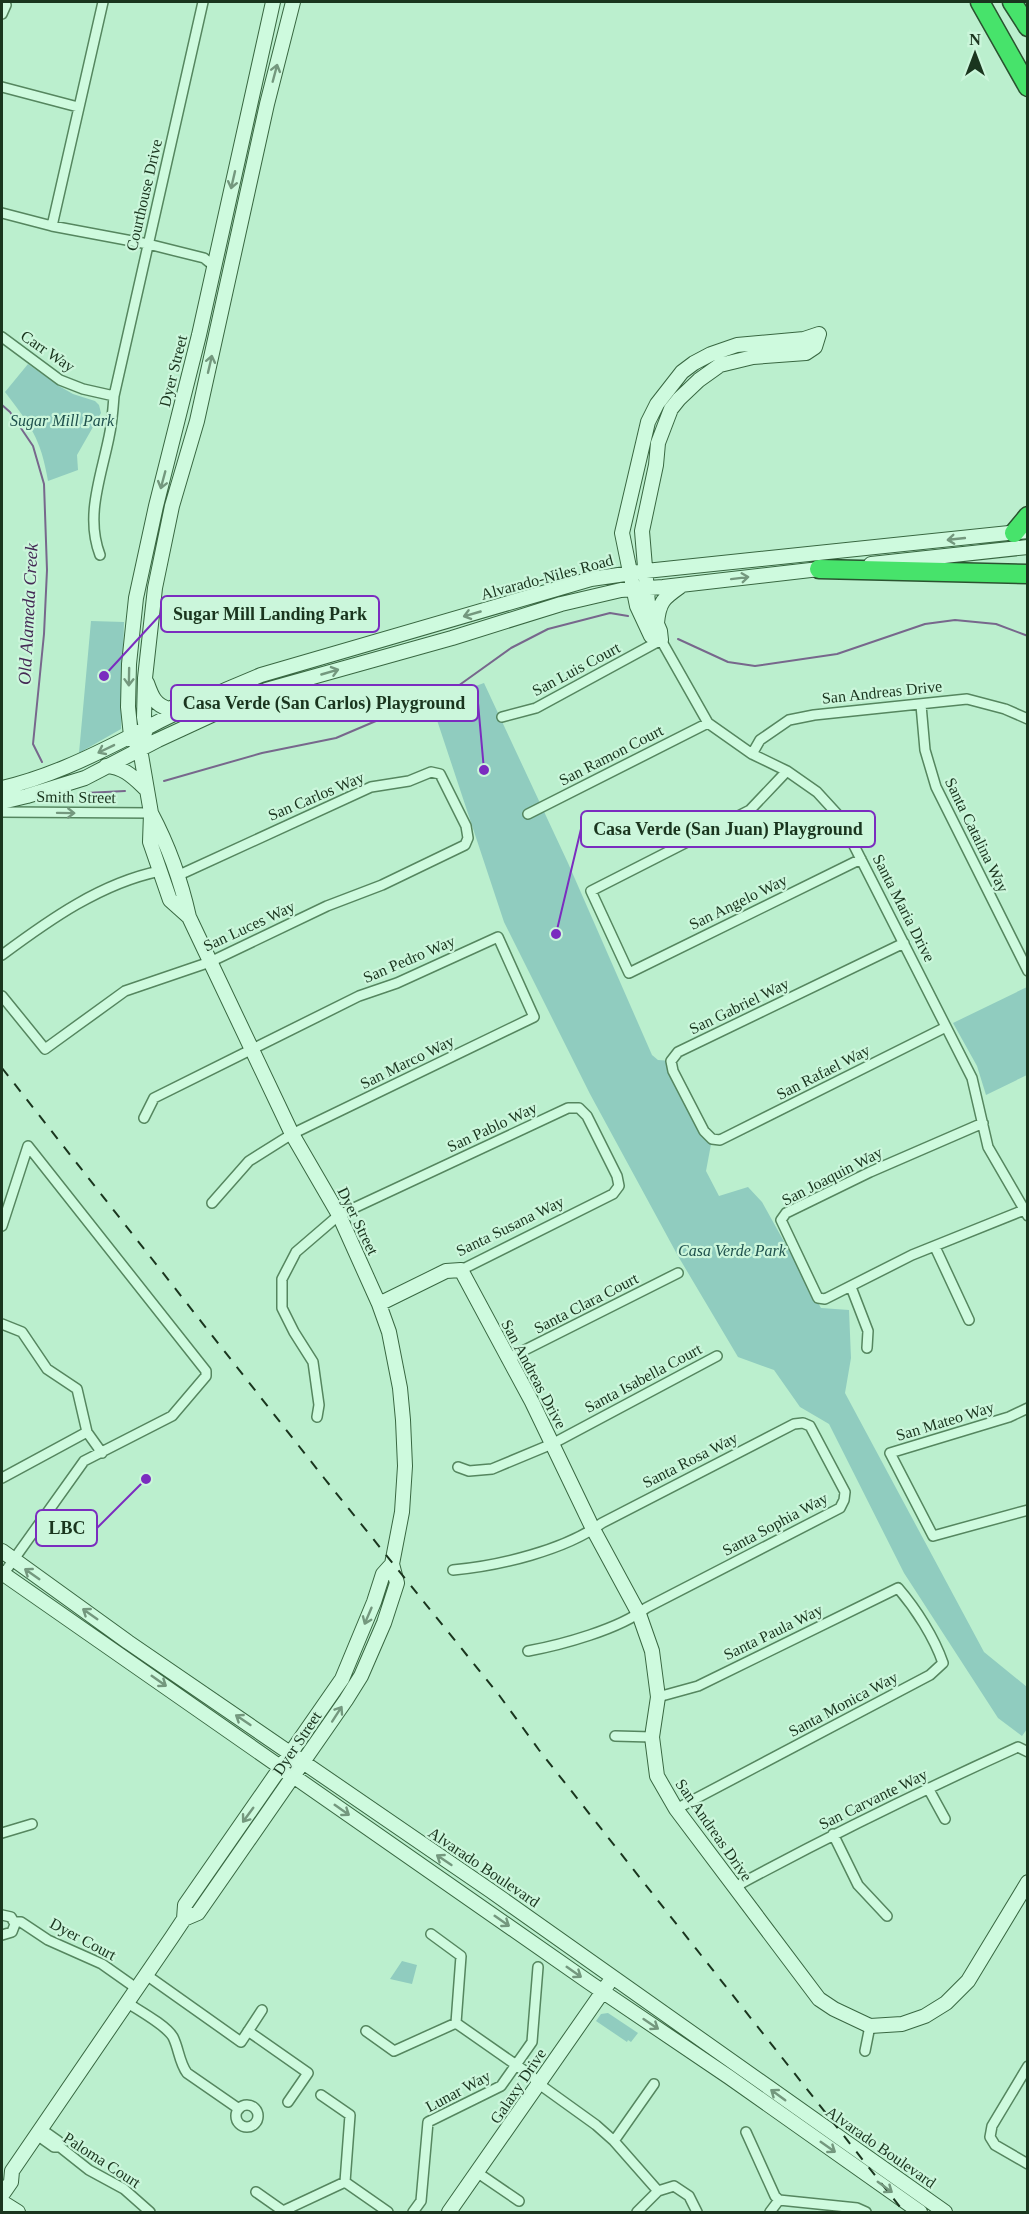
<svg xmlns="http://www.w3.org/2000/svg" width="1029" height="2214" viewBox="0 0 1029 2214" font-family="Georgia,serif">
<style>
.green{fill:#90ccbf}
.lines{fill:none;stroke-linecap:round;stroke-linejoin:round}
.stream{stroke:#77678c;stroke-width:2}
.street-casing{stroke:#55865f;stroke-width:12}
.secondary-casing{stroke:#386741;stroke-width:16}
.highway-casing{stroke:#2a5330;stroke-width:21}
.street{stroke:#cefade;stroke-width:9}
.secondary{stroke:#cefade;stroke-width:14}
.highway{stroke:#47e36b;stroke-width:18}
.rail{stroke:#1a351e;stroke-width:2;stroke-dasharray:10 10;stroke-linecap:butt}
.oneway{stroke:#74987e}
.labels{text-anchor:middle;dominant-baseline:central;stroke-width:4.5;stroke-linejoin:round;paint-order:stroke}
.street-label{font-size:16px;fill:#1a351e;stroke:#cbf6db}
.park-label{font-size:16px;font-style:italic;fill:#20524e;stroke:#cbf6db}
.water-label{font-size:18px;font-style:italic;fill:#442955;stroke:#cbf6db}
.leader{fill:none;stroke:#7b2cbf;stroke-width:2}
.callout-dot{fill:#7b2cbf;stroke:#cbf6db;stroke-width:2}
.callout{fill:#cbf6db;stroke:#7b2cbf;stroke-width:2}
.callout-label{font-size:18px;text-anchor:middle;font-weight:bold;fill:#1a351e}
</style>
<rect width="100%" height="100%" fill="#bbefce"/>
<path class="green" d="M 28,364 L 59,386 L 73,394 L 95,401 L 99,405 L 101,413 L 77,455 L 78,470 L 48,481 C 41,438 30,425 5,392 Z
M 91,621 L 124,622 L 121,729 L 79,753 Z
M 484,683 L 568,863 L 652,1055 L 658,1060 L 671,1061 L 712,1139 L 706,1171 L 719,1196 L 748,1187 L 762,1202 L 821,1308 L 849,1310 L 851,1358 L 845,1393 L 984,1652 L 1027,1687 L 1027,1729 L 1022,1736 L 998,1718 L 904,1573 L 829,1424 L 800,1407 L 774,1370 L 738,1357 L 678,1256 L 590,1094 L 504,922 L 431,702 Z
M 1027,987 L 1027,1075 L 986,1095 L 977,1066 L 953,1023 Z
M 402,1961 L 417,1965 L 412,1984 L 390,1979 Z
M 608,2013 L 638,2033 L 631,2042 L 628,2040 L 627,2042 L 596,2021 L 601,2014 Z"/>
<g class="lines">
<path class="stream" d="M 2,405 L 10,412 L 33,446 L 44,484 L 47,570 L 44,634 L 33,744 L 42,762
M 678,639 L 728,662 L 755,666 L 837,654 L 925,624 L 955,620 L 996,624 L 1028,636
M 164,781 L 262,753 L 336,738 L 458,686 L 511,648 L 548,629 L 610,613 L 628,616
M 85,793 L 125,791"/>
<g class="street-casing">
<path id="street" d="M 2,14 L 6,5
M 2,87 L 78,107
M 2,213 L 52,226 L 148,244 L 204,258 L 214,266
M 52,226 L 103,2
M 2,337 L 60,380 L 83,389 L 114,396
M 100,555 C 85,516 101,477 109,437 C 112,424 113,410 114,396 L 203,2
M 921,705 L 925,750 L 936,787 L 1028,971
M 502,717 L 536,708 L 661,640 L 708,723 L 752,754 L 787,771 L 817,792 L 839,816 L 972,1078 L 988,1147 L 1028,1216
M 752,754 L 760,740 L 789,720 L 814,715 L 967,699 L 1005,709 L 1028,719
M 787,771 L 750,810 L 591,891 L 629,973 L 861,859
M 2,812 L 151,813
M 528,814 L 708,723
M 904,943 L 678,1052 L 671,1061 L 673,1071 L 704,1131 L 712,1139 L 720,1140 L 946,1027
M 2,955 C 49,920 101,883 160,871
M 2,996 L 45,1049 L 125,991 L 210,962 L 327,906 L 382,885 L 465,845 L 468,838 L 466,826 L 440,774 L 431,772 L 409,781 L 371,787 L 177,876
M 144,1118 L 154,1098 L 359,996 L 397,983 L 498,937 L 534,1017 L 292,1134 L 249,1161 L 212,1203
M 983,1123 L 870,1172 L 786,1213 L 781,1220 L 818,1298 L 825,1299 L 912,1255 L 1024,1210
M 2,1226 L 28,1146 L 206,1371 L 206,1376 L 172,1416 L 84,1461 L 2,1576
M 935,1247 L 969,1320
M 851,1287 L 868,1331 L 867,1348
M 2,1324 L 22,1332 L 47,1369 L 77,1389 L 87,1432 L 2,1478
M 507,1359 L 678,1273
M 1028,1408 L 1009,1417 L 890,1453 L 933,1536 L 1028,1510
M 317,1417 L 319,1405 L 313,1362 L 294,1332 L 282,1308 L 282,1279 L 296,1252 L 339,1215 L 568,1108 L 579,1108 L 587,1116 L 617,1176 L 619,1186 L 613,1194 L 461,1270
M 87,1432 L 102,1453
M 458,1467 L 469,1471 L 492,1469 L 552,1444 L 717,1356
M 453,1570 C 499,1566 565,1550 602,1523 L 794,1424 L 803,1423 L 810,1426 L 845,1492 L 844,1500 L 840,1508 L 646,1608 C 620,1629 561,1645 528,1651
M 658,1697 L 698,1686 L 898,1588 C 916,1609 934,1637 943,1663 L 930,1675 L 676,1809
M 615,1736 L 652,1737
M 928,1788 L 945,1819
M 2,1833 L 32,1824
M 833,1834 L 858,1885 L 887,1916
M 735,1889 L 742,1883 C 833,1834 925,1789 1018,1747 L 1028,1752
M 2,1915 L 11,1917 L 15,1924 L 12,1932 L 2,1935
M 14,1922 L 21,1922 L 48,1940 L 102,1964 L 136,1988
M 431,1934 L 461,1956 L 456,2023
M 145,1974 L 241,2042 L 262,2010
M 126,2002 C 138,2010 166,2025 173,2037 C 179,2049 179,2062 187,2073 L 239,2109
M 248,2031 L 308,2073 L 288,2102
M 366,2031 L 394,2051 L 456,2023 L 532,2076 L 539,2084 L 596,2125 L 614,2141 L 658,2191
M 865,2051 L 870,2026
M 1028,2066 L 992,2126 L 990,2137 L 995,2145 L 1028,2164
M 321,2095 L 350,2115 L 345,2182
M236 2116a11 11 0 1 1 22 0a11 11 0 1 1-22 0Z
M 41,2129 L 58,2141 L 60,2147
M 746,2132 L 775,2196 L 779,2200 L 770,2212
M 37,2135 L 54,2147 L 60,2147 L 89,2170 L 124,2189 L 150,2212
M 614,2141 L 654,2084
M 478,2173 L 519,2201
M 256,2192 L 283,2211 L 345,2182 L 388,2212
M 779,2200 L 857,2208 L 866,2212
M 413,2212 L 421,2201 L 428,2122 L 501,2086 L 532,2042 L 538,1967
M 637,2212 L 658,2191 L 674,2186 L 689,2196 L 697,2212"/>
</g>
<g class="secondary-casing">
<path id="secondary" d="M 819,334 L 815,347 L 806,353 L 753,357 L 720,365 L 699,380 L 679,399 L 671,409 L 658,443 L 656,465 L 642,531 L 648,603 L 660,631 L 661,640 L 651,636 L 637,606 L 622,533 L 648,422 L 657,404 L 682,372 L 694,363 L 711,354 L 737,345 L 804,339 Z
M 871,564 L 1028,547
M 657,623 C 659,601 664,598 681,586
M 147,683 C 152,697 155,705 169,709 L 181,704
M 135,742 L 131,736 L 128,707 L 129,664 L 136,598 L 156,506 L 199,335 L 273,2
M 106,766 C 124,767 133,777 146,789
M 2,788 C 46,778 88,758 129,737 C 172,714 216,693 261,675 L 591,579 L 646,571 L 1028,531
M 2,802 L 27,796 L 85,778 L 158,740 L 266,690 L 452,638 L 561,604 L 621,590 L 663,587 L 828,568
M 151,813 C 168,845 181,881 189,917 L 292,1134 L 339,1215 L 379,1304 L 389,1332 L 400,1388 L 403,1420 L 405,1466 L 402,1512 L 392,1564 L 383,1574 L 374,1602 L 342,1679 L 185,1905 L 184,1919
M 189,917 L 170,900 L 150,842 L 151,813 L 140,749 L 146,729 L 144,717 L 145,678 L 155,588 L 172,506 L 197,421 L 267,104 L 293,2
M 379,1304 L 446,1271 L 461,1270 L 532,1402 L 593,1529 L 639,1614 L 652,1651 L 658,1697 L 652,1737 L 657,1776 L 676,1809 L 819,1999 L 834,2009 L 870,2026 L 902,2024 L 925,2016 L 946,2003 L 968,1981 L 1028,1882
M 2,1551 L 128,1642 L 491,1891 L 945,2212
M 2,1573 L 590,1983 L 729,2077 L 920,2212
M 2,2195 L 11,2182 L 12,2171 L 172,1937 L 184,1919 L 198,1913 L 346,1700 L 361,1676 L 384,1623 L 397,1583 L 392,1564
M 2,2202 L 18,2212
M 449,2212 L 608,1984"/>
</g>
<g class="highway-casing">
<path id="highway" d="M 980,2 L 1028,87
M 1012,2 L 1028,27
M 1014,533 L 1028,516
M 819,569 L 1028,574"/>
</g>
<use href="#street" class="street"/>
<use href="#secondary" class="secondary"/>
<use href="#highway" class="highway"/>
<path class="rail" d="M 2,1068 L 324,1478 L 499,1695 L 539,1750 L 904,2212"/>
</g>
<defs><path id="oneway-shaft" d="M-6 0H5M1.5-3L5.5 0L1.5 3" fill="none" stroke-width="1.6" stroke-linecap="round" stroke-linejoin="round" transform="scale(1.5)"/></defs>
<g class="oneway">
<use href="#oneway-shaft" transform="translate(275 73) rotate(-75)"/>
<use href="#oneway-shaft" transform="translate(233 180) rotate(103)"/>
<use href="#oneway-shaft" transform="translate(210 364) rotate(-77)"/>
<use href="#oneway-shaft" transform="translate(163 480) rotate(105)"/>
<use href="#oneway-shaft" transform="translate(956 539) rotate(174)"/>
<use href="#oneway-shaft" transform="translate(740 578) rotate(-7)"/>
<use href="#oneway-shaft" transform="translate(472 614) rotate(164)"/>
<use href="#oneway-shaft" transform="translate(330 672) rotate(-16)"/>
<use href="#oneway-shaft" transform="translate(129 677) rotate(91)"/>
<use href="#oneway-shaft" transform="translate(106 749) rotate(154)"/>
<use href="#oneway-shaft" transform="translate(66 813) rotate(1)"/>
<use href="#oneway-shaft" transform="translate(32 1574) rotate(-145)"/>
<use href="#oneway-shaft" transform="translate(90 1614) rotate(-145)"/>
<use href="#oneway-shaft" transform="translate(368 1616) rotate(113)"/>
<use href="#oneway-shaft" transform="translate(159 1681) rotate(35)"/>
<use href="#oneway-shaft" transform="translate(337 1714) rotate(-57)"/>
<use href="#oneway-shaft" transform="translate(243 1720) rotate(-146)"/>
<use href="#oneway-shaft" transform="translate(342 1810) rotate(35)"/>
<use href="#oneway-shaft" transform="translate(248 1815) rotate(126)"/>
<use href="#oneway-shaft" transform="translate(444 1860) rotate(-146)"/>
<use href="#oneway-shaft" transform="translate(502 1921) rotate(35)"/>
<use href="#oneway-shaft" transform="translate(574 1972) rotate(35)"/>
<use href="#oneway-shaft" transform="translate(651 2024) rotate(34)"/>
<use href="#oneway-shaft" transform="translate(778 2095) rotate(-144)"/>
<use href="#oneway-shaft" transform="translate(828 2147) rotate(35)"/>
<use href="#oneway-shaft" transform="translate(885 2187) rotate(36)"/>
</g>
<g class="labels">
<g class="street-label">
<text transform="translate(144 195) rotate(-77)">Courthouse Drive</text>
<text transform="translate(48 351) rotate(34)">Carr Way</text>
<text transform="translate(173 371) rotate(-76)">Dyer Street</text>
<text transform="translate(547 577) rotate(-15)">Alvarado-Niles Road</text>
<text transform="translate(576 669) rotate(-28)">San Luis Court</text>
<text transform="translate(882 692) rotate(-6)">San Andreas Drive</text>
<text transform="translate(611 755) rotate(-27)">San Ramon Court</text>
<text transform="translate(316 796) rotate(-23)">San Carlos Way</text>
<text transform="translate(76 797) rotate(1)">Smith Street</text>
<text transform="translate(977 835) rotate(64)">Santa Catalina Way</text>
<text transform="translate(738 902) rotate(-26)">San Angelo Way</text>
<text transform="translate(904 908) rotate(63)">Santa Maria Drive</text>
<text transform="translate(249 926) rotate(-25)">San Luces Way</text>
<text transform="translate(409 959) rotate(-23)">San Pedro Way</text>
<text transform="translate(739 1006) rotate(-26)">San Gabriel Way</text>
<text transform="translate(407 1062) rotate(-26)">San Marco Way</text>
<text transform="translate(823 1072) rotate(-27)">San Rafael Way</text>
<text transform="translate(492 1127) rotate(-25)">San Pablo Way</text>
<text transform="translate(832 1176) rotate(-27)">San Joaquin Way</text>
<text transform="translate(358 1221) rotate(64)">Dyer Street</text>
<text transform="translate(510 1226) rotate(-26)">Santa Susana Way</text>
<text transform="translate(586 1303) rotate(-27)">Santa Clara Court</text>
<text transform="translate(534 1374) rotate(62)">San Andreas Drive</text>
<text transform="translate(643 1378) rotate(-28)">Santa Isabella Court</text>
<text transform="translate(945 1421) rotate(-17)">San Mateo Way</text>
<text transform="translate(690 1460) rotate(-27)">Santa Rosa Way</text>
<text transform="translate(775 1524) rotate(-28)">Santa Sophia Way</text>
<text transform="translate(773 1632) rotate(-26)">Santa Paula Way</text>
<text transform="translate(843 1704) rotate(-28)">Santa Monica Way</text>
<text transform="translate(297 1743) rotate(-56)">Dyer Street</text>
<text transform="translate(873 1799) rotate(-26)">San Carvante Way</text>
<text transform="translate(714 1830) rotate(55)">San Andreas Drive</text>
<text transform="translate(484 1867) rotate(34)">Alvarado Boulevard</text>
<text transform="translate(83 1939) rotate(28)">Dyer Court</text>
<text transform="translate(518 2086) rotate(-56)">Galaxy Drive</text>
<text transform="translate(458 2091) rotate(-28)">Lunar Way</text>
<text transform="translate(881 2147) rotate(35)">Alvarado Boulevard</text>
<text transform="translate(102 2160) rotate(33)">Paloma Court</text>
</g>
<g class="park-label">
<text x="62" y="420">Sugar Mill Park</text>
<text x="732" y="1250">Casa Verde Park</text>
</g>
<g class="water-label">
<text transform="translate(28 614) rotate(-87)">Old Alameda Creek</text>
</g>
</g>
<path class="leader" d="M104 676L161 614M484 770L478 703M556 934L581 829M146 1479L97 1528"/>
<g class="callout-dot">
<circle cx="104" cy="676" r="6"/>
<circle cx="484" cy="770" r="6"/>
<circle cx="556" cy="934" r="6"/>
<circle cx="146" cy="1479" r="6"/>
</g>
<g class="callout">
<rect x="161" y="596" width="218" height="36" rx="6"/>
<rect x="171" y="685" width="307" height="36" rx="6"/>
<rect x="581" y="811" width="294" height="36" rx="6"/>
<rect x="36" y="1510" width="61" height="36" rx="6"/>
</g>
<g class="callout-label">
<text x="270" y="620">Sugar Mill Landing Park</text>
<text x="324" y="709">Casa Verde (San Carlos) Playground</text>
<text x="728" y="835">Casa Verde (San Juan) Playground</text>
<text x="67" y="1534">LBC</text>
</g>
<rect width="1029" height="2214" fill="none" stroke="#1a351e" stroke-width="6"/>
<g transform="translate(975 54)" stroke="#cbf6db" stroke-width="4.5" paint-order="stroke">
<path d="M0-4.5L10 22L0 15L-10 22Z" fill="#1a351e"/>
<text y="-9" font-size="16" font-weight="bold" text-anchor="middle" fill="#1a351e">N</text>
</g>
</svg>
